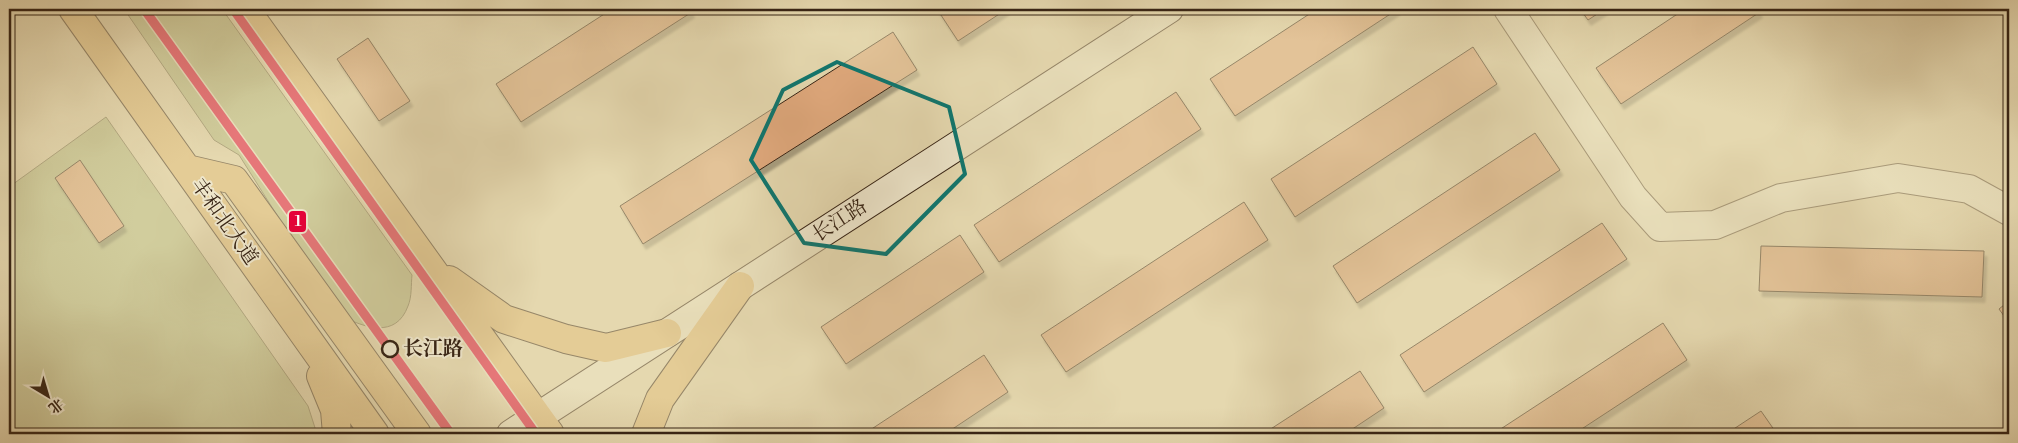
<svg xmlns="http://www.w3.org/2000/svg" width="2018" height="443" viewBox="0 0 2018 443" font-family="'Libre Bodoni','Noto Serif SC',serif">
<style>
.green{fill:#b8be88;stroke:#78714e}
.building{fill:#dfa87c;stroke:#372415;filter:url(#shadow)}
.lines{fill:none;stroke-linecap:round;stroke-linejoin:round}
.street-casing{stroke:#62513c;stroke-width:30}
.secondary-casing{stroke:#372415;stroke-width:30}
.highway-casing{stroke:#372415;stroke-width:30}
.street{stroke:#eee6cb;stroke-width:28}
.secondary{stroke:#eee6cb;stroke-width:28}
.highway{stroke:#e2bc78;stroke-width:28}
.metro-1-casing{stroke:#eee6cb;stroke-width:12}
.metro-1{stroke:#e60039;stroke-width:9}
.marked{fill:none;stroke:#0f766e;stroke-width:4;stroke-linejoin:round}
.stop-dot{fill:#eee6cb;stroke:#372415;stroke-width:2.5}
.labels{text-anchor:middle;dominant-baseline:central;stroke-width:4;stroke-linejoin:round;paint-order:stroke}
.street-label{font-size:20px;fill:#372415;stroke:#eee6cb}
.stop-label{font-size:20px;font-weight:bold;fill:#372415;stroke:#eee6cb;text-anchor:start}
.line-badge{stroke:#eee6cb;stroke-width:2}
.badge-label{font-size:14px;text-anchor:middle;font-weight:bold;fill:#fff}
</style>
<defs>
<filter id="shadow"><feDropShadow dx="3" dy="5.5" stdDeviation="1" flood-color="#0004"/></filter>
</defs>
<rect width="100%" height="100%" fill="#e5d8af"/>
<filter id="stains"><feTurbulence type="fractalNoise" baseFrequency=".004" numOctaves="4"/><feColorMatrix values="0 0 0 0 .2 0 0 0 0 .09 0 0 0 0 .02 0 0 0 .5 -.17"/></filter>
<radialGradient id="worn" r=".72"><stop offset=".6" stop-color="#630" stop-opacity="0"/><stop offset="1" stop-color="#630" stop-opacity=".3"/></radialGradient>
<path class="green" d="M 124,9 L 222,9 L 412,275 C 411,284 412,297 408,306 C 396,339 364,328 340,315 L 239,155 L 214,140 Z
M 106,117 L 308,406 L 317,434 L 9,434 L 9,187 Z"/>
<path class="building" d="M 612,9 L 689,9 L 692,12 L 521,122 L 496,84 Z
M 937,9 L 1007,9 L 958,41 Z
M 1317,9 L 1398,9 L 1235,116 L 1210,79 Z
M 1580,9 L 1605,9 L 1588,20 Z
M 1685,9 L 1757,9 L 1760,12 L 1621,104 L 1596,68 Z
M 893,32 L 917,70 L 643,244 L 620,206 Z
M 368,38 L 410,101 L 379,121 L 337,59 Z
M 1473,47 L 1497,84 L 1295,217 L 1271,179 Z
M 1176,92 L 1201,129 L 999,262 L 974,225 Z
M 1535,133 L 1560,170 L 1357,303 L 1333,266 Z
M 80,160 L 124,226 L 99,243 L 55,178 Z
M 1244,202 L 1268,240 L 1066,372 L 1041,335 Z
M 1602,223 L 1627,259 L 1424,392 L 1400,355 Z
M 960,235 L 984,272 L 846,364 L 821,327 Z
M 1761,246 L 1984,251 L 1982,297 L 1759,291 Z
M 2009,301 L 2009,323 L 1999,309 Z
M 1663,323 L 1687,360 L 1574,434 L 1493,434 Z
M 984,355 L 1008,392 L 945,434 L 864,434 Z
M 1360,371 L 1384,408 L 1345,434 L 1263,434 Z
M 1761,411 L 1777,434 L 1726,434 Z"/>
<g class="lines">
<g class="street-casing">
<path id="street" d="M 1508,9 L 1633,197 L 1660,227 L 1715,225 L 1781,198 L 1898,178 L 1969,189 L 2009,211"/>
</g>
<g class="secondary-casing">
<path id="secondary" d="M 511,434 L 1169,9"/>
</g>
<g class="highway-casing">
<path id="highway" d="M 73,9 L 375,434
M 245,9 L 550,434
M 187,169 L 234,180 L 417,434
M 449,280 L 504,319 L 566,339 L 606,348 L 667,333
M 321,376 L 335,410 L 337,434
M 646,434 L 660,399 L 740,286"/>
</g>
<use href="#street" class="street"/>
<use href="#secondary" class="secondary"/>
<use href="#highway" class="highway"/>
<g class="metro-1-casing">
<path id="metro-1" d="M 144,9 L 451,434
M 233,9 L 536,434"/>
</g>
<use href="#metro-1" class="metro-1"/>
</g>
<path d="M0 0H2018V443H0ZM 837,62 L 949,107 L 965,174 L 886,254 L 804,243 L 751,160 L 783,90 Z" fill="#e5d8af" fill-opacity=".55" fill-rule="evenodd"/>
<path class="marked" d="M 837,62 L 949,107 L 965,174 L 886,254 L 804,243 L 751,160 L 783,90 Z"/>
<circle class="stop-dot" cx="390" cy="349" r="8"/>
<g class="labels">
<g class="street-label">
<text transform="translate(840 221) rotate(-33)">长江路</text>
<text transform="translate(224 222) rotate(55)">丰和北大道</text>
</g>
<g class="stop-label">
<text x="403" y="349">长江路</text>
</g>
</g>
<rect class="line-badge" x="288" y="210" width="19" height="23" rx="5" fill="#e60039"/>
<g class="badge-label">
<text x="298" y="226">1</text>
</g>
<rect width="2018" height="443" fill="none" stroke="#e5d8af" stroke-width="30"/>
<rect x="10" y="10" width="1998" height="423" fill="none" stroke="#372415" stroke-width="2.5"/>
<rect x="15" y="15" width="1988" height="413" fill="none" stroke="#372415"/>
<g transform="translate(48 396) rotate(142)" stroke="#eee6cb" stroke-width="4" paint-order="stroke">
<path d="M0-4L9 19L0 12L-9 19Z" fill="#372415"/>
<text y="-8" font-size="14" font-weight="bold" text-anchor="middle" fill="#372415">北</text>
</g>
<rect width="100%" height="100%" filter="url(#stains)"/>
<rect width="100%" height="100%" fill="url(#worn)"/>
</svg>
